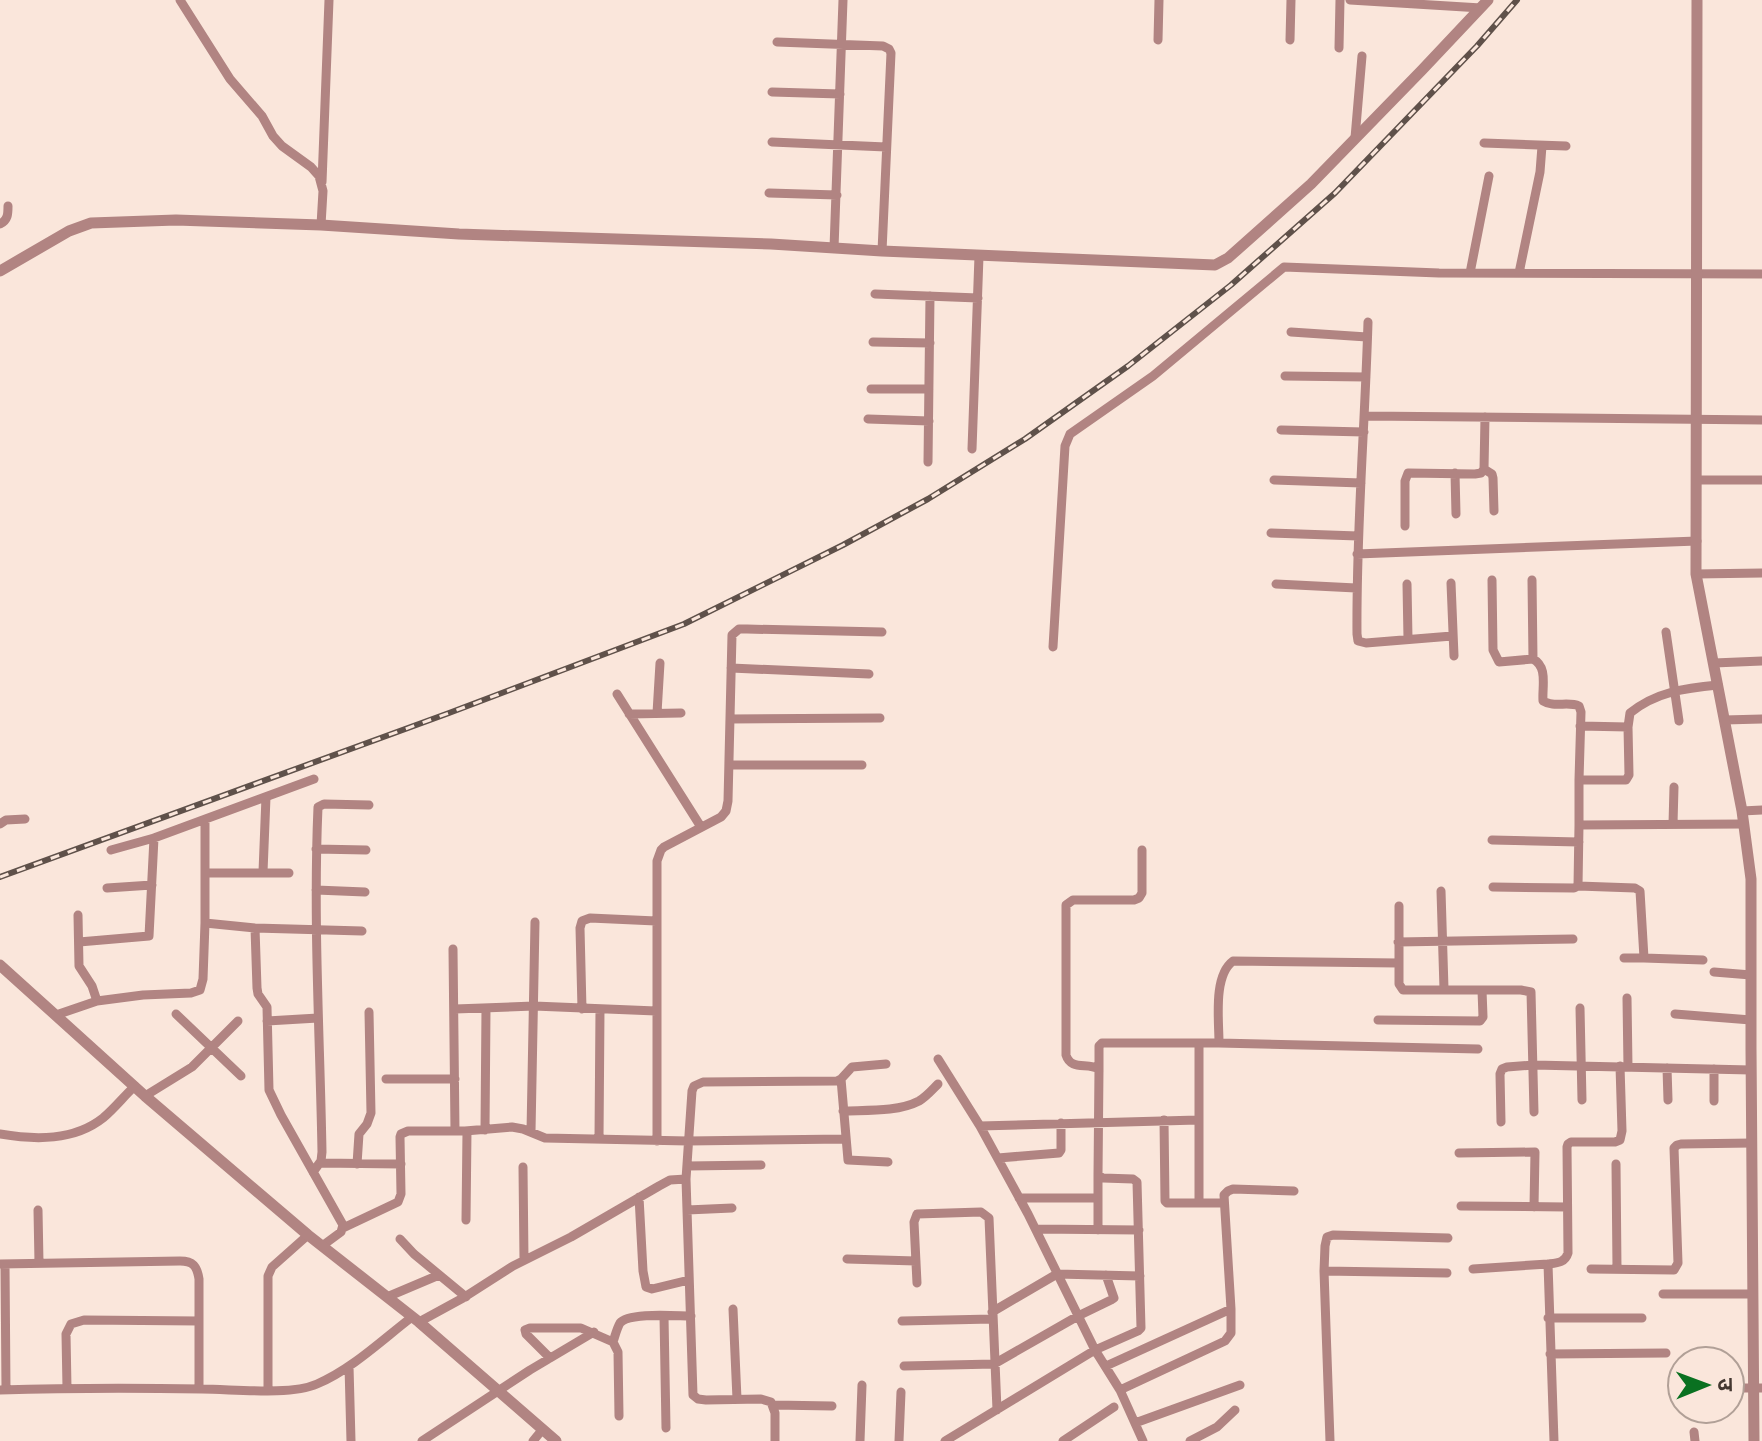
<svg xmlns="http://www.w3.org/2000/svg" width="1762" height="1441" viewBox="0 0 1762 1441" font-family="Barlow,'Noto Sans Devanagari',sans-serif">
<style>
.lines{fill:none;stroke-linecap:round;stroke-linejoin:round}
.minor{stroke:#b18482;stroke-width:9}
.tertiary{stroke:#b18482;stroke-width:11}
.rail-casing{stroke:#5f514a;stroke-width:6}
.rail{stroke:#fae6db;stroke-width:3;stroke-dasharray:9;stroke-linecap:butt}
</style>
<rect width="100%" height="100%" fill="#fae6db"/>
<g class="lines">
<path class="minor" d="M 180,0 L 230,79 L 262,116 L 273,136 L 282,146 L 311,167 L 319,176 L 323,191 L 321,225
M 1350,0 L 1481,8
M 1158,40 L 1159,0
M 1290,40 L 1291,0
M 777,42 L 883,46 L 889,49 L 891,53 L 882,251
M 1339,48 L 1340,0
M 772,92 L 840,94
M 1355,138 L 1362,56
M 772,142 L 886,147
M 1484,143 L 1566,146
M 322,182 L 329,0
M 769,193 L 837,195
M 0,224 C 8,220 8,214 8,206
M 834,248 L 843,0
M 1470,273 L 1489,176
M 1519,273 L 1540,172 L 1542,146
M 875,294 L 978,298
M 1368,322 C 1365,426 1356,530 1357,634 L 1358,641 L 1366,643 L 1452,636
M 1291,332 L 1367,337
M 873,342 L 930,343
M 1285,376 L 1366,377
M 871,389 L 929,389
M 1365,416 L 1762,420
M 868,419 L 929,421
M 1281,430 L 1364,432
M 972,449 L 979,256
M 928,462 L 930,296
M 1484,469 L 1492,474 L 1493,478 L 1494,511
M 1455,473 L 1456,514
M 1274,480 L 1361,483
M 1696,480 L 1762,480
M 1405,526 L 1405,481 L 1408,473 L 1475,474 L 1481,473 L 1484,469 L 1485,417
M 1271,533 L 1358,536
M 1357,554 L 1697,541
M 1696,574 L 1762,573
M 1492,580 L 1493,650 L 1499,662 L 1533,659 C 1548,667 1542,686 1543,701 C 1554,708 1568,701 1579,706 L 1581,712 L 1579,780 L 1626,780 L 1629,775 L 1628,727 L 1630,713 C 1656,692 1685,688 1718,685
M 1532,580 L 1533,659
M 1451,583 L 1454,656
M 1276,584 L 1356,588
M 1407,584 L 1408,639
M 1666,632 L 1679,721
M 1053,647 L 1065,446 L 1070,434 L 1153,376 L 1284,267 L 1439,273 L 1762,274
M 1714,663 L 1762,661
M 731,668 L 869,674
M 617,694 L 701,827
M 657,713 L 660,663
M 629,714 L 681,713
M 730,719 L 880,718
M 1724,720 L 1762,719
M 1580,726 L 1628,727
M 729,765 L 862,765
M 1579,780 L 1579,825 L 1744,824
M 1742,811 L 1762,810
M 0,824 L 6,820 L 25,819
M 1673,824 L 1674,787
M 1492,840 L 1579,842
M 316,849 L 366,850
M 111,850 L 154,838 L 314,779
M 263,872 L 266,797
M 206,873 L 289,873
M 1578,886 L 1635,888 L 1640,891 L 1644,958 L 1703,960
M 1493,887 L 1574,888 L 1578,886 L 1579,825
M 107,888 L 152,885
M 316,890 L 365,892
M 1441,891 L 1444,989
M 1399,906 L 1399,984 L 1403,990 L 1521,990 L 1531,992 L 1534,1112
M 205,923 L 255,928 L 362,931
M 255,928 L 257,988 L 258,994 L 267,1007 L 269,1090 L 281,1115 L 343,1225 L 341,1232 L 322,1246
M 79,942 L 149,936 L 154,838
M 1398,942 L 1573,939
M 453,949 L 455,1131
M 1624,958 L 1644,958
M 1714,972 L 1751,975
M 1627,998 L 1628,1067
M 97,1001 L 143,995 L 191,993 L 200,990 L 203,979 L 205,923 L 205,820
M 1580,1008 L 1582,1100
M 455,1009 L 534,1006 L 656,1011
M 582,1009 L 580,928 L 582,921 L 590,918 L 656,921
M 176,1014 L 241,1076
M 1675,1014 L 1751,1020
M 56,1015 L 97,1001 L 92,986 L 79,966 L 78,915
M 1378,1020 L 1480,1021 L 1483,1017 L 1482,990
M 267,1021 L 318,1018
M 1219,1043 C 1219,1020 1213,976 1233,961 L 1398,963
M 938,1059 L 980,1126 L 1028,1214 L 1095,1350 L 1120,1390 L 1143,1441
M 1667,1068 L 1668,1100
M 1714,1069 L 1714,1101
M 1099,1072 L 1099,1046 L 1102,1043 L 1219,1043 L 1478,1049
M 386,1079 L 455,1079
M 841,1079 L 848,1160 L 888,1162
M 145,1096 L 192,1067 L 238,1021
M 843,1111 C 867,1110 898,1112 919,1101 C 926,1097 932,1090 938,1084
M 1164,1120 L 1165,1201 L 1167,1203 L 1224,1203
M 1501,1122 L 1500,1074 L 1502,1069 L 1507,1067 L 1534,1065 L 1751,1070
M 980,1126 L 1198,1120
M 485,1130 L 486,1008
M 531,1132 L 535,922
M 0,1134 C 35,1140 74,1141 103,1118 C 115,1108 124,1096 135,1086
M 599,1139 L 600,1009
M 657,1141 L 657,861 L 661,850 L 664,847 L 721,817 L 726,811 L 728,801 L 732,635 L 739,629 L 747,629 L 882,632
M 1459,1153 L 1535,1152 L 1534,1207
M 998,1158 L 1059,1153 L 1061,1150 L 1061,1123
M 320,1163 L 401,1164
M 357,1164 L 359,1134 L 367,1124 L 371,1113 L 369,1012
M 1616,1164 L 1617,1269
M 687,1166 L 761,1165
M 523,1167 L 524,1260
M 313,1172 L 321,1161 L 322,1152 C 320,1037 313,923 318,807 L 324,804 L 369,805
M 639,1197 L 643,1271 L 646,1287 L 652,1289 L 689,1280
M 1019,1198 L 1098,1198
M 1199,1203 L 1199,1043
M 1461,1206 L 1567,1207
M 38,1210 L 39,1263
M 687,1210 L 732,1208
M 466,1220 L 467,1131
M 343,1228 L 398,1202 L 401,1194 L 400,1137 L 401,1134 L 408,1131 L 465,1131 L 512,1127 L 523,1129 L 545,1138 L 688,1141 L 845,1139
M 1036,1229 L 1139,1230
M 1098,1230 L 1098,1175
M 400,1239 L 414,1254 L 466,1297
M 847,1259 L 916,1261
M 0,1264 L 180,1261 C 193,1261 197,1266 199,1279 L 199,1389
M 5,1264 L 6,1389
M 1473,1269 L 1548,1264
M 1591,1269 L 1674,1270 L 1678,1263 L 1674,1148 L 1677,1145 L 1681,1144 L 1752,1143
M 1324,1271 L 1447,1273
M 917,1283 L 914,1222 L 917,1214 L 981,1212 L 989,1218 L 997,1410
M 1663,1294 L 1753,1294
M 387,1297 L 439,1275
M 733,1309 L 737,1399
M 1231,1309 L 1224,1195 L 1228,1191 L 1233,1189 L 1294,1191
M 992,1312 L 1057,1274 L 1140,1276
M 664,1316 L 666,1428
M 1548,1318 L 1642,1318
M 902,1321 L 992,1319
M 419,1322 L 463,1298 L 513,1266 L 571,1237 L 659,1186 L 670,1180 L 686,1179
M 613,1342 C 615,1336 617,1328 620,1323 C 628,1312 676,1316 691,1316
M 1550,1354 L 1666,1353
M 550,1358 L 526,1334 L 525,1330 L 530,1328 L 581,1328 L 613,1342 L 618,1352 L 619,1416
M 349,1366 L 351,1441
M 904,1366 L 994,1364 L 1078,1316 L 1111,1300 L 1114,1298 L 1106,1275
M 1106,1366 L 1231,1309 L 1231,1333 L 1225,1341 L 1120,1390
M 67,1388 L 66,1334 L 71,1324 L 84,1320 L 199,1321
M 1730,1388 L 1762,1388
M 1674,1389 L 1682,1389
M 0,1390 C 67,1388 135,1388 202,1389 C 233,1389 290,1396 317,1384 C 352,1369 382,1340 412,1317
M 268,1390 L 268,1276 L 272,1267 L 308,1235
M 774,1405 L 832,1406
M 1135,1423 L 1240,1385
M 1694,1432 L 1695,1441
M 422,1441 L 530,1370 L 594,1332
M 533,1441 L 542,1430
M 775,1441 L 775,1413 L 771,1402 L 761,1399 L 706,1400 L 698,1399 L 693,1395 L 686,1179 L 692,1091 L 694,1086 L 703,1082 L 837,1081 L 841,1079 L 852,1067 L 886,1064
M 860,1441 L 862,1385
M 899,1441 L 901,1392
M 945,1441 L 1095,1350 L 1138,1331 L 1141,1328 L 1137,1182 L 1133,1179 L 1103,1178 L 1098,1175 L 1099,1069 C 1087,1062 1071,1071 1066,1055 L 1066,905 L 1073,900 L 1134,900 L 1139,898 L 1142,893 L 1142,850
M 1063,1441 L 1114,1407
M 1190,1441 L 1217,1427 L 1235,1410
M 1330,1441 L 1324,1271 L 1325,1246 L 1327,1237 L 1333,1235 L 1448,1238
M 1554,1441 L 1548,1264 C 1557,1263 1565,1263 1568,1253 L 1567,1147 L 1568,1144 L 1571,1142 L 1615,1142 L 1620,1140 L 1622,1131 L 1620,1066"/>
<path class="tertiary" d="M 1697,0 L 1696,574 L 1742,811 L 1751,879 L 1751,1048 L 1754,1441
M 0,271 L 69,231 L 91,223 L 176,220 L 321,225 L 459,234 L 771,244 L 882,251 L 1215,265 L 1228,258 L 1311,184 L 1422,70 L 1488,0
M 0,965 L 145,1096 L 308,1235 L 419,1322 L 556,1441"/>
<g class="rail-casing">
<path id="rail" d="M 0,877 L 449,713 L 684,624 L 843,545 L 928,499 L 1025,439 L 1128,366 L 1231,285 L 1335,193 L 1477,46 L 1517,0"/>
</g>
<use href="#rail" class="rail"/>
</g>
<g transform="translate(1706 1385) rotate(89)"><circle r="38" fill="#fae6db" stroke="#b1a097" stroke-width="2"/>
<path d="M0-6L14 30L0 20L-14 30Z" fill="#0a7121"/>
<text y="-12" font-size="22" font-weight="bold" text-anchor="middle" fill="#443730">उ</text>
</g>
</svg>
